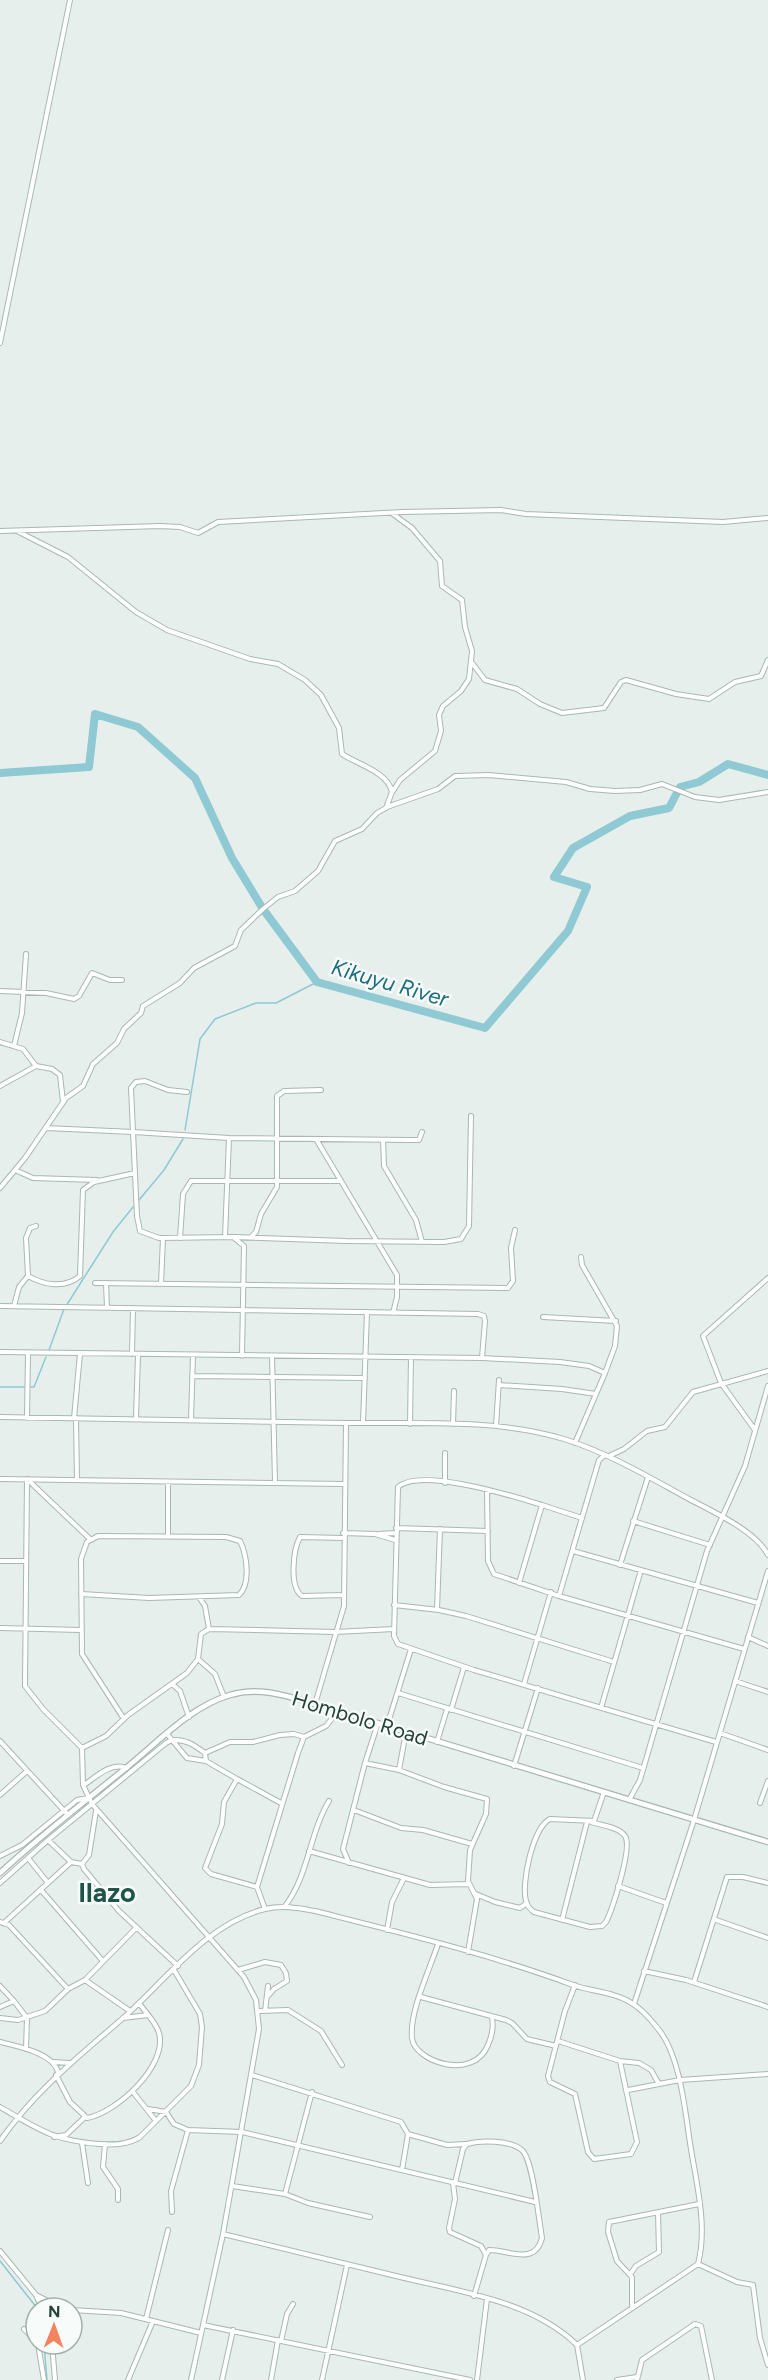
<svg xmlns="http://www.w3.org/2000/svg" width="768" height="2380" viewBox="0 0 768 2380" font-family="Figtree,sans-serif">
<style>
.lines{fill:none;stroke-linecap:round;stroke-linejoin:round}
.stream{stroke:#8ec9d4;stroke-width:1.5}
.river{stroke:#8ec9d4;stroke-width:8}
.minor-casing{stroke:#a8b8b2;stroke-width:6}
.tertiary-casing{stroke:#a8b8b2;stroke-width:7}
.minor{stroke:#fff;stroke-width:4}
.tertiary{stroke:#fff;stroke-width:4.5}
.labels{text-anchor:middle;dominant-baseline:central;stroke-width:5;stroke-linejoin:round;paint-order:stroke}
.street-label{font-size:21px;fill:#24423a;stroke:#f7fbf9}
.water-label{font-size:22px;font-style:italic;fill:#1c6f80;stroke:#f7fbf9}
.district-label{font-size:27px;font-weight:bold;fill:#1f5548;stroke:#f7fbf9}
</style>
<rect width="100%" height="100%" fill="#e6efeb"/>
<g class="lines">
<path class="stream" d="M 185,1130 L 200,1039 L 215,1019 L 256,1003 L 276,1003 L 317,982
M 139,1200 L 164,1170 L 183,1139
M 66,1306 L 113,1232 L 133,1207
M 49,1350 L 64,1309
M 0,1387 L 24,1387
M 31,1387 L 34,1387 L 46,1357
M 0,2261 L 37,2308
M 44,2344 L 47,2380"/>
<path class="river" d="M 0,773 L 89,767 L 95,714 L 138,727 L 195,778 L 232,858 L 263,909 L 317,982 L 485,1028 L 568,931 L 587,887 L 554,877 L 573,848 L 630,816 L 669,808 L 680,787 L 699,782 L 728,764 L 768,775"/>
<g class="minor-casing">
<path id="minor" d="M 0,343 L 70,0
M 0,531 L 160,526 L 180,527 L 198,533 L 218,522 L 402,512 L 501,510 L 526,514 L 723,522 L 768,518
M 472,663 L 485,680 L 517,689 L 540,704 L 562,713 L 604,708 L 621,682 L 626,680 L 676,694 L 709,699 L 735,682 L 761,676 L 768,660
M 393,791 L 400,780 L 435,751 L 441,731 L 439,715 L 443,706 L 461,691 L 469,679 L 472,651 L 465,627 L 462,600 L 442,586 L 440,561 L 412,528 L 393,514
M 387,807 L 438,789 L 455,776 L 489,775 L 566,782 L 590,789 L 615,791 L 640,790 L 662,784 L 695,797 L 719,800 L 768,792
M 0,991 L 46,993 L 74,999 L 79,996 L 92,973 L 110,980 L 122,980
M 0,1042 L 23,1049 L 36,1066 L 52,1069 L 60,1075 L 63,1102
M 14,1046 L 22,1013 L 26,954
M 0,1086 L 36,1066
M 187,1092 L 168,1090 L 145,1081 L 136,1082 L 131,1088 L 133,1132 L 229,1138 L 409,1140 L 419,1140 L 422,1132
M 46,1128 L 133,1132 L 137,1216 L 140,1231 L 159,1238 L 233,1237 L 244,1246 L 242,1356
M 316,1139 L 397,1275 L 397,1297 L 393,1313
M 383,1140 L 384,1166 L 416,1220 L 422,1242
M 15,1170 L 33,1178 L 97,1180
M 0,1188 L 25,1158 L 66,1098 L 83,1086 L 93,1064 L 117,1043 L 124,1029 L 141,1013 L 143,1006 L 180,983 L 194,968 L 235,946 L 241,930 L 263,909 L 278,897 L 295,891 L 318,871 L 335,841 L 362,829 L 377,813 L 386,808 L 392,792 C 388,772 357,764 342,754 L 339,728 L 321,695 L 305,680 L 278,664 L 250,659 L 167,630 L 136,612 L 68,557 L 17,531
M 225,1237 L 229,1138
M 234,1237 L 346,1241 L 444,1242 L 461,1239 L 469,1226 L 471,1116
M 251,1237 L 256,1232 L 261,1214 L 277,1187 L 277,1096 L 284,1091 L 321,1090
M 180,1238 L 183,1194 L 191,1181 L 339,1181
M 581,1257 L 582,1265 L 617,1326 L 615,1346 L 605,1373
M 28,1276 L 26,1238 L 30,1228 L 36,1226
M 95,1283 L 508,1288 L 513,1281 L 511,1248 L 515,1230
M 106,1283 L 107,1308
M 161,1284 L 163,1238
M 0,1306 L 478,1314 L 484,1316 L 485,1321 L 482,1358
M 14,1306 L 19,1287 L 28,1276 C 44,1285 65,1289 80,1276 L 83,1190 L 94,1182 L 135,1173
M 543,1317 L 616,1321
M 0,1352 L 482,1358 L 560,1362 L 589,1366 L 605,1373 L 575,1443
M 132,1354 L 133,1308
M 272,1356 L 275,1482
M 192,1376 L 365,1378
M 499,1385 L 562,1389 L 596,1394
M 0,1417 L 346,1423 L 344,1606 L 315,1704
M 27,1418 L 28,1353
M 74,1418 L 80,1354
M 76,1418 L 77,1480
M 136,1418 L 138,1355
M 191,1420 L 193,1355
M 346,1423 C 418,1424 494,1418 564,1439 C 609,1453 650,1478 691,1500 C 714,1512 757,1532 768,1555
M 363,1423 L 367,1312
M 410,1424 L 411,1357
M 453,1424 L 454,1391
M 496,1426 L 499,1380
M 755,1430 L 721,1383 L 703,1336 L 768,1278
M 609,1456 L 624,1449 L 647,1431 L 665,1427 L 693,1392 L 768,1371
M 0,1479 L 345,1484
M 27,1479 L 25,1686 L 43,1709 L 82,1748 L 83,1785 L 92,1804 L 244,1977 L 256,2000 L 259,2029 L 223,2234 L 191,2380
M 28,1480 L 90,1539
M 168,1482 L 168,1537
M 445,1483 L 445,1453
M 487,1490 L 488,1561 L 494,1574 L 559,1596 L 744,1649
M 542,1505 C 513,1496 421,1467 398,1487 L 394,1636 L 398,1644 L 474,1670 L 716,1742
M 633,1521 L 710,1545
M 396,1528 L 488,1531
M 343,1533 L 375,1534 L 395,1540
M 378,1534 L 395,1533
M 573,1551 L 758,1603
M 0,1561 L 26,1561
M 620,1565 L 648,1477
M 519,1583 L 542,1505 L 582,1518
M 81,1594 L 149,1598 L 239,1595 C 251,1584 247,1555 240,1541 L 226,1537 L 98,1536 L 87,1542 L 81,1559 L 82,1654 L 124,1719
M 343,1595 L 302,1596 C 289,1587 293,1550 300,1537 L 343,1538
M 559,1596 L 599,1460 L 605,1455
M 199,1597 L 205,1606 L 209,1629
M 394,1605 L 439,1610 L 466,1616 L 614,1662
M 437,1609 L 440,1529
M 0,1628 L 81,1630
M 748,1637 L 768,1646
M 198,1659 L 215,1674 L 224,1697
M 735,1681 L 768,1692
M 172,1684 L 180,1691 L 189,1717
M 524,1684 L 551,1592
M 398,1693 L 643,1768
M 601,1708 L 641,1570
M 451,1710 L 464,1667
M 387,1726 L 411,1649
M 720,1733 L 768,1750
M 168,1735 L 172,1740 C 186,1739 194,1745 205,1753 L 206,1761 L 237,1779 L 224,1802 L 222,1824 L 205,1868 L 211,1874 L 257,1887
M 0,1741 L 68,1815
M 437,1742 L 447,1709
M 82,1748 L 106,1736 L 128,1715 L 187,1673 L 198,1659 L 201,1634 L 209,1629 L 335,1632 L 394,1629
M 205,1753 L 230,1742 L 253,1742 L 280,1735 L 294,1734 L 304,1737
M 365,1763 L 399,1770 L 444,1787 L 487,1799 L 486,1814 L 470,1850 L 468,1881 L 477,1899 L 468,1952
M 514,1766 L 538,1688
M 399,1770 L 406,1732
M 237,1779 L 281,1803
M 84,1785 C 97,1776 111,1762 127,1768
M 0,1795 L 27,1771
M 629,1800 L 640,1780 L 707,1551 L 745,1466 L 768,1386
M 760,1803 L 768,1781
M 354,1810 L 401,1828 L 423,1830 L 472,1844
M 96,1811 L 89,1855 L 82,1864 L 84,1869 L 119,1911 L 178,1966
M 591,1822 C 600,1825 619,1827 625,1836 C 633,1847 612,1910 606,1922 L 602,1926 L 590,1927 L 534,1912 C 530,1909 527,1906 526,1901 C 521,1883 533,1827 550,1819 L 594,1821 L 604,1792
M 48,1840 L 71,1862
M 309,1851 L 430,1885 L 469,1884
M 0,1856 L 22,1845 L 77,1800 L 88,1798
M 28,1858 L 48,1883
M 349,1863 L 343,1849 L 365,1763 L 378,1723
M 0,1883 L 48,1840 L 166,1743 L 172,1740 L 187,1758 L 206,1761
M 618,1886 L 666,1903
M 41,1890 L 102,1960
M 476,1894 L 495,1902 L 520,1908 L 527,1903
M 285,1906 C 309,1875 309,1834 329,1801
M 265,1909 L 257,1887 L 298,1753 L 304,1737 L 326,1726 L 338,1711
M 562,1920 L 587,1822
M 716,1920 L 768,1938
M 0,1922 L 9,1925 L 68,1989
M 5,1922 L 71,1862 L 82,1864
M 387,1930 L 392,1902 L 403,1880
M 438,1944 C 430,1969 409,2012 412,2038 C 414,2061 473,2082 488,2045 C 492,2036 494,2028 492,2018
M 238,1970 L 265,1962 L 281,1965 L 286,1973 L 287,1981 L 274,1989 L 267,1997
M 644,1971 L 686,1980 L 768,2007
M 85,1980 L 130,2011
M 694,1982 L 727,1877 L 743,1877 L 768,1883
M 575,1985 L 565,2011 L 548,2076 L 550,2082 L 575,2094 L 588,2152 L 594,2159 L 631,2154 L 637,2142 L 620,2061
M 0,1986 L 14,2001
M 421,1997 L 506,2020 L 512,2023 L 527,2039 L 556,2046
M 634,2004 L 694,1820 L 768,1571
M 0,2007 L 14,2001 L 27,2018 L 26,2049
M 259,2011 L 288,2010 L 321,2031 L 342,2065
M 265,2011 L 268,1986
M 0,2018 L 18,2020 L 45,2011 L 68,1989 L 85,1980 L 136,1928
M 123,2018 L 148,2015
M 558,2041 L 620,2061 L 639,2063 L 651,2070 L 659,2084
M 0,2042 C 17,2046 53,2053 58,2072
M 54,2062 L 70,2063
M 56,2075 L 70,2102 L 87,2118 C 116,2113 168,2066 159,2033 C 156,2022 145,2012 139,2003
M 252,2075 L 401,2122 L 408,2134 L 402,2170
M 628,2090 L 680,2080 L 768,2074
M 133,2092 L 156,2121
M 0,2107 C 40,2130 52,2140 99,2144 C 113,2145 128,2145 140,2137 L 191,2086 L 199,2065 L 202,2027 L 200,2014 L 174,1970
M 148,2109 L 166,2112 L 174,2124 L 188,2130 L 242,2132 L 535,2202
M 408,2134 L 447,2145 L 466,2144
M 54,2137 L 66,2135 L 85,2117
M 0,2141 C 34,2092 78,2057 122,2019 C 165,1981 207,1923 265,1909 C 283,1905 298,1908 315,1911 C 402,1933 489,1954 573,1985 C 593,1992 616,1992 633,2004 C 643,2010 652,2021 659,2030 C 680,2056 685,2110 690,2143 C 696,2182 708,2225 698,2264 L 577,2345 L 583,2380
M 82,2143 L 88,2183
M 105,2144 L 103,2167 L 118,2189 L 118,2200
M 453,2183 L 455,2199 L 449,2228 L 450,2232 L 481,2246 L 486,2255 L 474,2296
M 455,2183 L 463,2149 L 467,2144 C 481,2140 510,2140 522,2150 C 533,2160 539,2221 542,2238 C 535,2266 509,2250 489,2250 L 486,2255
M 232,2186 L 285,2194 L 308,2203 L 370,2217
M 285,2194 L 312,2092
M 172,2212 L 171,2191 L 188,2130
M 223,2234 C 280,2248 338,2262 396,2276 C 456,2291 531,2300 577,2345
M 0,2251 L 36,2295 L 42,2308
M 698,2264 L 737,2282 L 753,2285 L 760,2338 L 768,2365
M 631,2273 L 636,2266 L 659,2252 L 658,2212
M 36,2295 L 61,2308
M 632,2308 L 632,2277 L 617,2261 L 608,2232 L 609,2222 L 699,2204
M 72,2310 L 121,2313 L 201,2333
M 146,2319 L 168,2230
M 203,2325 L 470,2380
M 24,2329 L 36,2341
M 281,2341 L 287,2314 L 293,2304
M 38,2344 L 44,2380
M 52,2344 L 55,2380
M 128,2380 L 153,2321
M 222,2380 L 233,2330
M 271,2380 L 278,2340
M 322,2380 L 347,2265
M 477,2380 L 487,2299
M 617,2380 L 637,2377
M 637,2380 L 642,2360 L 695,2324 L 701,2326 L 712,2380"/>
</g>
<g class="tertiary-casing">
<path id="tertiary" d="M 0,1873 C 40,1836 84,1802 126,1768 C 157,1743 191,1706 230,1695 C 260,1686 287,1696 315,1704 L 768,1842"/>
</g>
<use href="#minor" class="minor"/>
<use href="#tertiary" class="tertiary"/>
</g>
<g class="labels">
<g class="street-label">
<text transform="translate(360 1718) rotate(17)">Hombolo Road</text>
</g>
<g class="water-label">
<text transform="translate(390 983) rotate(16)">Kikuyu River</text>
</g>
<g class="district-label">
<text x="107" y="1892">Ilazo</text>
</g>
</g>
<g transform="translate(54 2326) rotate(1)"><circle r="28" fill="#f7fbf9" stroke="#a3b1ad" stroke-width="1.5"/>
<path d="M0-4.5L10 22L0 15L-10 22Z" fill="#f4845f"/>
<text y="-9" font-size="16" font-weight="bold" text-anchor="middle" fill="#24423a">N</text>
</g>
</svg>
